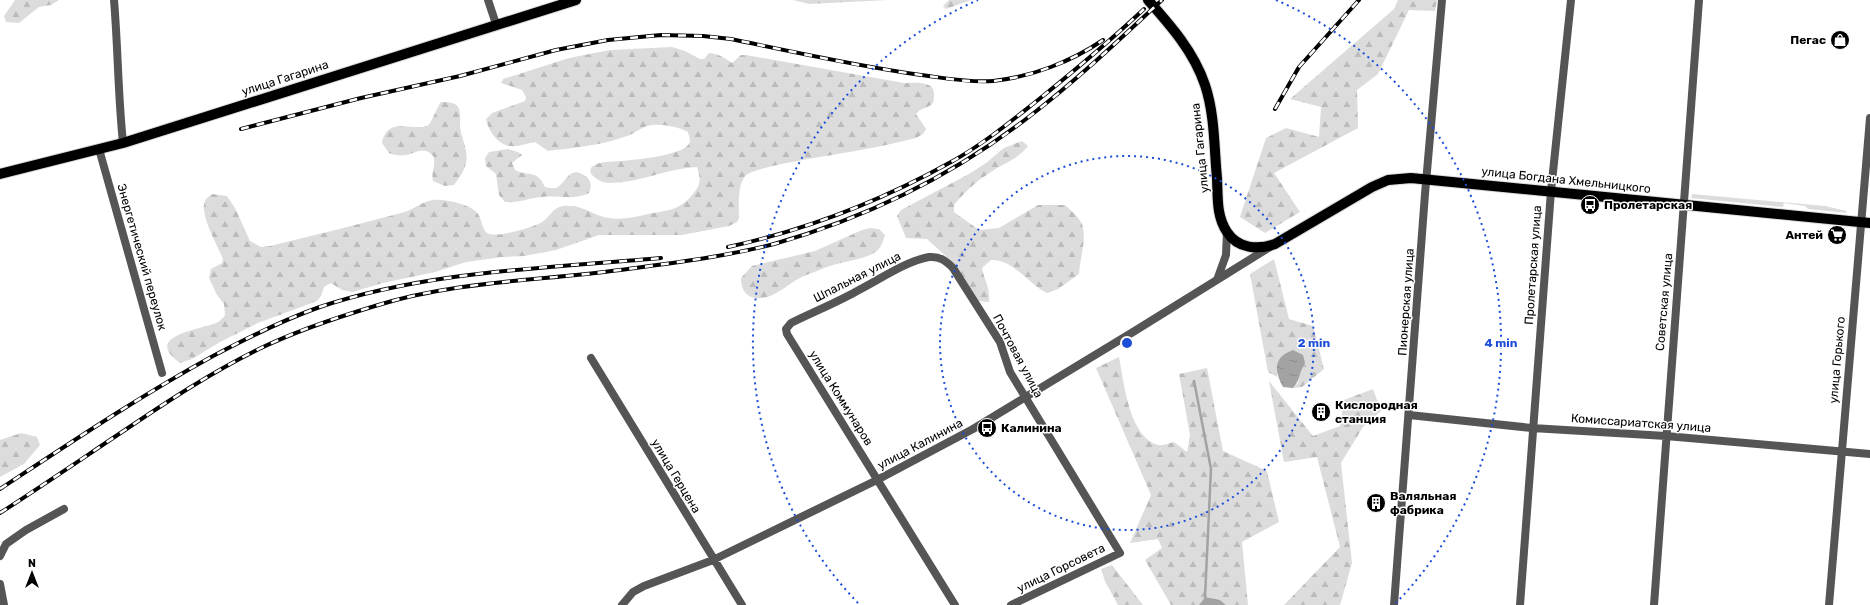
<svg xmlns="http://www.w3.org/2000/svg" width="1870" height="605" viewBox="0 0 1870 605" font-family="Rubik,sans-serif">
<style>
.green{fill:#dcdcdc}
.forest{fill:url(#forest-firs)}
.water{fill:url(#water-ripples)}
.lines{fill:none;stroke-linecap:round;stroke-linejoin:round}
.stream{stroke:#a3a3a3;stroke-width:2.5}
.major-casing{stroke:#dbdbdb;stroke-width:12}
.minor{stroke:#555;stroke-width:8}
.major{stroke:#000;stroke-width:10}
.rail-casing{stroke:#000;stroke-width:4}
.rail{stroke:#fff;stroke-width:2.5;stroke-dasharray:8;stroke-linecap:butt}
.ring{fill:none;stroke:#1d4ed8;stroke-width:2;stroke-dasharray:2 4}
.labels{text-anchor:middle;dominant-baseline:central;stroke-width:3;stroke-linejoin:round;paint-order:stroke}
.poi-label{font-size:12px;font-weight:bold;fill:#000;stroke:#fff;text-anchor:start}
.street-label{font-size:12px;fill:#000;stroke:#fff}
.centre{fill:#1d4ed8;stroke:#fff;stroke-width:2}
.ring-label{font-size:12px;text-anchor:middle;font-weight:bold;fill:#1d4ed8;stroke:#fff;stroke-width:3;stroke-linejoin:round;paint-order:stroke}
</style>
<defs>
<pattern id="forest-firs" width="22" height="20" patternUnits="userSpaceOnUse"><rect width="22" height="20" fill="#dcdcdc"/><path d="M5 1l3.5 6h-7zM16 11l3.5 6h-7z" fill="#bbb"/></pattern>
<pattern id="water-ripples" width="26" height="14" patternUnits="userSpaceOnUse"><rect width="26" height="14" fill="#a3a3a3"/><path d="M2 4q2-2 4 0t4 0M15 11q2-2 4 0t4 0" fill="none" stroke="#8b8b8b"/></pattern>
</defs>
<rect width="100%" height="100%" fill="#fff"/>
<path class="green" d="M 1692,194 L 1825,206 L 1847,211 L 1846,213 L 1808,209 L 1805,206 L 1784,203 L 1783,207 L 1691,198 Z"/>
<path class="forest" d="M 15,0 L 59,0 L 51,5 L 39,7 L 19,23 L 6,22 L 4,16 Z
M 793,0 L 888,0 L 809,4 Z
M 949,0 L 971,0 L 946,9 L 943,6 Z
M 1398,0 L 1437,0 L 1435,11 L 1409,10 L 1378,74 L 1357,90 L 1358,128 L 1274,173 L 1300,212 L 1265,233 L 1240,217 L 1266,138 L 1286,128 L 1319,137 L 1321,107 L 1290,99 L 1394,9 Z
M 672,47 L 685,51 L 700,59 L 704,59 L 709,53 C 719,54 725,58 732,63 L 741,55 L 746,55 L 904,83 C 914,83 935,80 934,95 C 934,99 934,102 932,104 C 927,109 920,108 916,114 L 926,129 L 923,134 L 916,138 C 898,142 879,147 860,150 C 843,154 752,166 745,176 C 737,187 739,205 739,218 L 737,222 L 729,226 L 682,235 L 599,235 L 556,250 L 524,256 L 502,257 L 466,262 L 435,272 L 383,283 L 352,292 L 342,290 L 331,283 L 324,287 L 321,296 L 317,301 L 258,323 L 220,342 L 192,359 L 180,363 C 142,336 199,330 216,323 C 219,322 223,318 225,315 L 224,304 L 217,295 L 209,278 L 211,269 L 222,263 L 223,259 C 218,246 199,214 205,201 C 206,198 210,196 212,194 L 227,196 L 235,208 L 250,241 L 261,247 L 270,246 C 315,235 360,224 405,212 C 414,209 423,201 433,200 C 444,199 471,204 478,214 C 482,219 482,232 489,234 C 500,237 532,228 542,222 C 550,217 552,208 563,206 C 583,204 591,215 609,218 C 621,220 636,217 648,214 C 668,210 679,211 693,194 C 701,184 701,179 697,167 C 668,168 639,183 610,183 C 602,183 596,179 591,174 C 590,171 590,168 593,166 C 600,161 612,162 620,161 C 635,160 680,156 689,144 C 691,141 689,136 688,132 C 679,127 663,124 652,125 C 642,126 636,133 627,136 C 604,145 572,148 548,151 L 535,142 C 528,143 518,147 510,146 C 498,145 488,130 486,119 L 492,113 L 525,101 L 526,97 L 522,90 L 501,83 L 503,79 L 569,58 L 610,50 Z
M 441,102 C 447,102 455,102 458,107 C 461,112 460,121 460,126 C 461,138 469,151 466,163 C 464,172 459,178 454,185 L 445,186 L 433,181 C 431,172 435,168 434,160 C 434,156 433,156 431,154 C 422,146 415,154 405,155 C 399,156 394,155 389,153 L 382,143 C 387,116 411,131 427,126 C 431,125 437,107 441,102 Z
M 1022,141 L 1028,146 C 1017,160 1003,163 988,174 C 975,182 964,193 954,205 L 954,212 L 979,230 L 999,228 L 1038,205 L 1065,205 C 1070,210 1079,217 1082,224 C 1087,240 1080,257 1079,274 L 1058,289 L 1047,293 C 1027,283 1015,260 991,260 L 982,268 C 985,283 990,286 989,302 L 976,301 L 949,259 L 927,239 L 906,238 L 897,216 L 901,210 L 969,174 L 986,163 L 1004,148 Z
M 508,149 L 518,152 L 522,155 L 512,163 L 515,170 C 529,177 537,169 545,187 C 549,188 554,189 558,187 C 566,182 568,169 580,173 C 583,175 586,176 588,178 C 592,184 591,188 589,193 C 570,201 561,195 542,197 C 527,198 521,203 505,202 L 499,195 L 496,174 L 486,166 L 485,158 L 489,152 Z
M 870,228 L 879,229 L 885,235 C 883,240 882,247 877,251 C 866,259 847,261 833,265 C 823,268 812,273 802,277 C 787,284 772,301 755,298 C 744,296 741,287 741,278 L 752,266 L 815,251 L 862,230 Z
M 1274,259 L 1289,319 L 1313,326 L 1324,369 L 1302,387 L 1293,388 L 1298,383 L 1300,370 L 1278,361 L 1277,377 L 1268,372 L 1250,274 Z
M 1119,357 C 1124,382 1129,437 1158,445 C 1163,446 1169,443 1174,442 L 1187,452 L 1190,435 L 1179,374 L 1207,368 L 1223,451 L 1267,471 L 1279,522 L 1242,542 L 1248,605 L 1226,605 L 1220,600 L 1205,597 L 1199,605 L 1171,605 L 1145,560 L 1162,548 L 1158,539 L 1130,543 L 1151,495 L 1096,368 Z
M 1269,381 L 1313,436 L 1340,426 L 1344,400 L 1373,389 L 1381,411 L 1363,427 L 1341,463 L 1352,563 L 1340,605 L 1284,605 L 1340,547 L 1317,457 L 1284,462 Z
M 21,433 L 37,437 L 40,445 L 24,464 L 0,477 L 0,440 Z
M 1112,565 L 1143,605 L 1118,605 L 1105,581 L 1101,569 Z"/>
<path class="water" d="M 1293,350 L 1303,355 L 1305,363 C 1299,372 1300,381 1293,388 L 1283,387 C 1274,371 1273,357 1293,350 Z
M 1205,597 L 1220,600 L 1226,605 L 1199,605 Z"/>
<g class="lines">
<path class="stream" d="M 1194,381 L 1211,469 L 1205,597 L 1209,605"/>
<g class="major-casing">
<path id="major" d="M 1148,0 C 1171,26 1194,52 1205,85 C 1215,115 1214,148 1217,178 C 1218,196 1216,216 1227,232 C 1238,249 1258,250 1275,244 L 1372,187 L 1388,180 L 1411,178 L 1870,223
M 0,174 L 123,143 L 576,0"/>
</g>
<path class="minor" d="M 114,0 C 118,48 118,95 123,143
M 488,0 L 496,24
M 99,149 L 162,373
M 1217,280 L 1226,255 L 1227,232
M 591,358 L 742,605
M 1409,415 L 1532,428 L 1666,436 L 1870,454
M 0,556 L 6,544 L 26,530 L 64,509
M 0,584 L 4,605
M 622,605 L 633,592 L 644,586 L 713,560 L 877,480 L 973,429 L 1133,332 L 1270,247
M 955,605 L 787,334 L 786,329 L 791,323 C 813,312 836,303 857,291 C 879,280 906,261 929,257 C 940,256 946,261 953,268 L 1000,342 L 1010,372 L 1120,553 L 1011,605
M 1394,605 L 1425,194 L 1442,0
M 1520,605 L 1551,191 L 1571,0
M 1654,605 L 1699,0
M 1829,605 L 1870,118"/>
<use href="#major" class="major"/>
<g class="rail-casing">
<path id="rail" d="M 1275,109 L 1299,67 L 1359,0
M 241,129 L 361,98 L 460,76 L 556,50 L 608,40 L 661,35 L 703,36 L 731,39 C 794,52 857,66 921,75 C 944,78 970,83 993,81 C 1031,77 1071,62 1103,40
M 728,247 C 806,230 881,201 951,162 C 982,145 1010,122 1038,100 C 1074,71 1110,41 1144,9
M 0,489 C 70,443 140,396 213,356 C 247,338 281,321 317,308 C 425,271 548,268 661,258
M 0,513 C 42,486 83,458 125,430 C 168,401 212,372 259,349 C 296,331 335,318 375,306 C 454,281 538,281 620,270 C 671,263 724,257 774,244 C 866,218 954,175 1030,116 C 1076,81 1119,40 1162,0"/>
</g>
<use href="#rail" class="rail"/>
</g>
<g class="ring">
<circle cx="1127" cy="343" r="187"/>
<path d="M858 603A374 374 0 0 1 978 0M1276 0A374 374 0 0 1 1396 603"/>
</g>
<defs>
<g id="shop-disc" transform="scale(1)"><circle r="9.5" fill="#000" stroke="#fff"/><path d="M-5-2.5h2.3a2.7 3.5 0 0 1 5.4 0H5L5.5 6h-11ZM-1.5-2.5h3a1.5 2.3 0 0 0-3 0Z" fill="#fff"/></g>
<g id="bus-disc" transform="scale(1)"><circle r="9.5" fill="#000" stroke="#fff"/><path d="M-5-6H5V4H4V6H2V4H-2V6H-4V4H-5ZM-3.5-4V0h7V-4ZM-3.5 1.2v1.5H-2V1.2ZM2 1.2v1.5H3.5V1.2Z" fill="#fff"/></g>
<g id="supermarket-disc" transform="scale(1)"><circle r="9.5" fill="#000" stroke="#fff"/><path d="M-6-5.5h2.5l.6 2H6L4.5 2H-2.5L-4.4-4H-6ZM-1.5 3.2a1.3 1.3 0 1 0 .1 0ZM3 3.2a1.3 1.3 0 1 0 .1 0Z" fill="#fff"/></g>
<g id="building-disc" transform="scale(1)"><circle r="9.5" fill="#000" stroke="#fff"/><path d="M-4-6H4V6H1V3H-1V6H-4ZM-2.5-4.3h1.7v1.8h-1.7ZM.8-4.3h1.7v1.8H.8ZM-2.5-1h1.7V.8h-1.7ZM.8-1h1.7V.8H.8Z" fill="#fff"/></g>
</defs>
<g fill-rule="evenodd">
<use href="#shop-disc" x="1840" y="40"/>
<use href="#bus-disc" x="1590" y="205"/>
<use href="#supermarket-disc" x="1837" y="235"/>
<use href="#building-disc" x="1321" y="412"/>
<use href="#bus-disc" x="987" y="428"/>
<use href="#building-disc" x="1376" y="503"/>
</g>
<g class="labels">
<g class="poi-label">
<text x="1826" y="40" text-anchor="end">Пегас</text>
<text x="1604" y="205">Пролетарская</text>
<text x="1823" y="235" text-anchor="end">Антей</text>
<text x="1335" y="405">Кислородная<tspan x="1335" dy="14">станция</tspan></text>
<text x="1001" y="428">Калинина</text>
<text x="1390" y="496">Валяльная<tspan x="1390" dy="14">фабрика</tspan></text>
</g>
<g class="street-label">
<text transform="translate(285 78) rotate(-18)">улица Гагарина</text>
<text transform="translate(1200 148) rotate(-96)">улица Гагарина</text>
<text transform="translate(1566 180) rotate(6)">улица Богдана Хмельницкого</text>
<text transform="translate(142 257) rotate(74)">Энергетический переулок</text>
<text transform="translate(1533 265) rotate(-86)">Пролетарская улица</text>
<text transform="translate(857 277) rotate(-27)">Шпальная улица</text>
<text transform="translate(1406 302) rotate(-86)">Пионерская улица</text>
<text transform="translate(1664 302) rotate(-85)">Советская улица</text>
<text transform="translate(1018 356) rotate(62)">Почтовая улица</text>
<text transform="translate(1837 360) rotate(-85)">улица Горького</text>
<text transform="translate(841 398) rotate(58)">улица Коммунаров</text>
<text transform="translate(1641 423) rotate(4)">Комиссариатская улица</text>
<text transform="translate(920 444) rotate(-28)">улица Калинина</text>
<text transform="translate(676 476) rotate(59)">улица Герцена</text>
<text transform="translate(1061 568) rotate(-26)">улица Горсовета</text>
</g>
</g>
<circle cx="1127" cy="343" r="6" class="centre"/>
<g class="ring-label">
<text x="1314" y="347">2 min</text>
<text x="1501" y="347">4 min</text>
</g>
<g transform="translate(32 573)" stroke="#ffffff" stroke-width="3" paint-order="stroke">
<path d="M0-3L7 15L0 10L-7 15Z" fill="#000000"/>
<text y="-6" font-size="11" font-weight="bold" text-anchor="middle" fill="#000000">N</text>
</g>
</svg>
